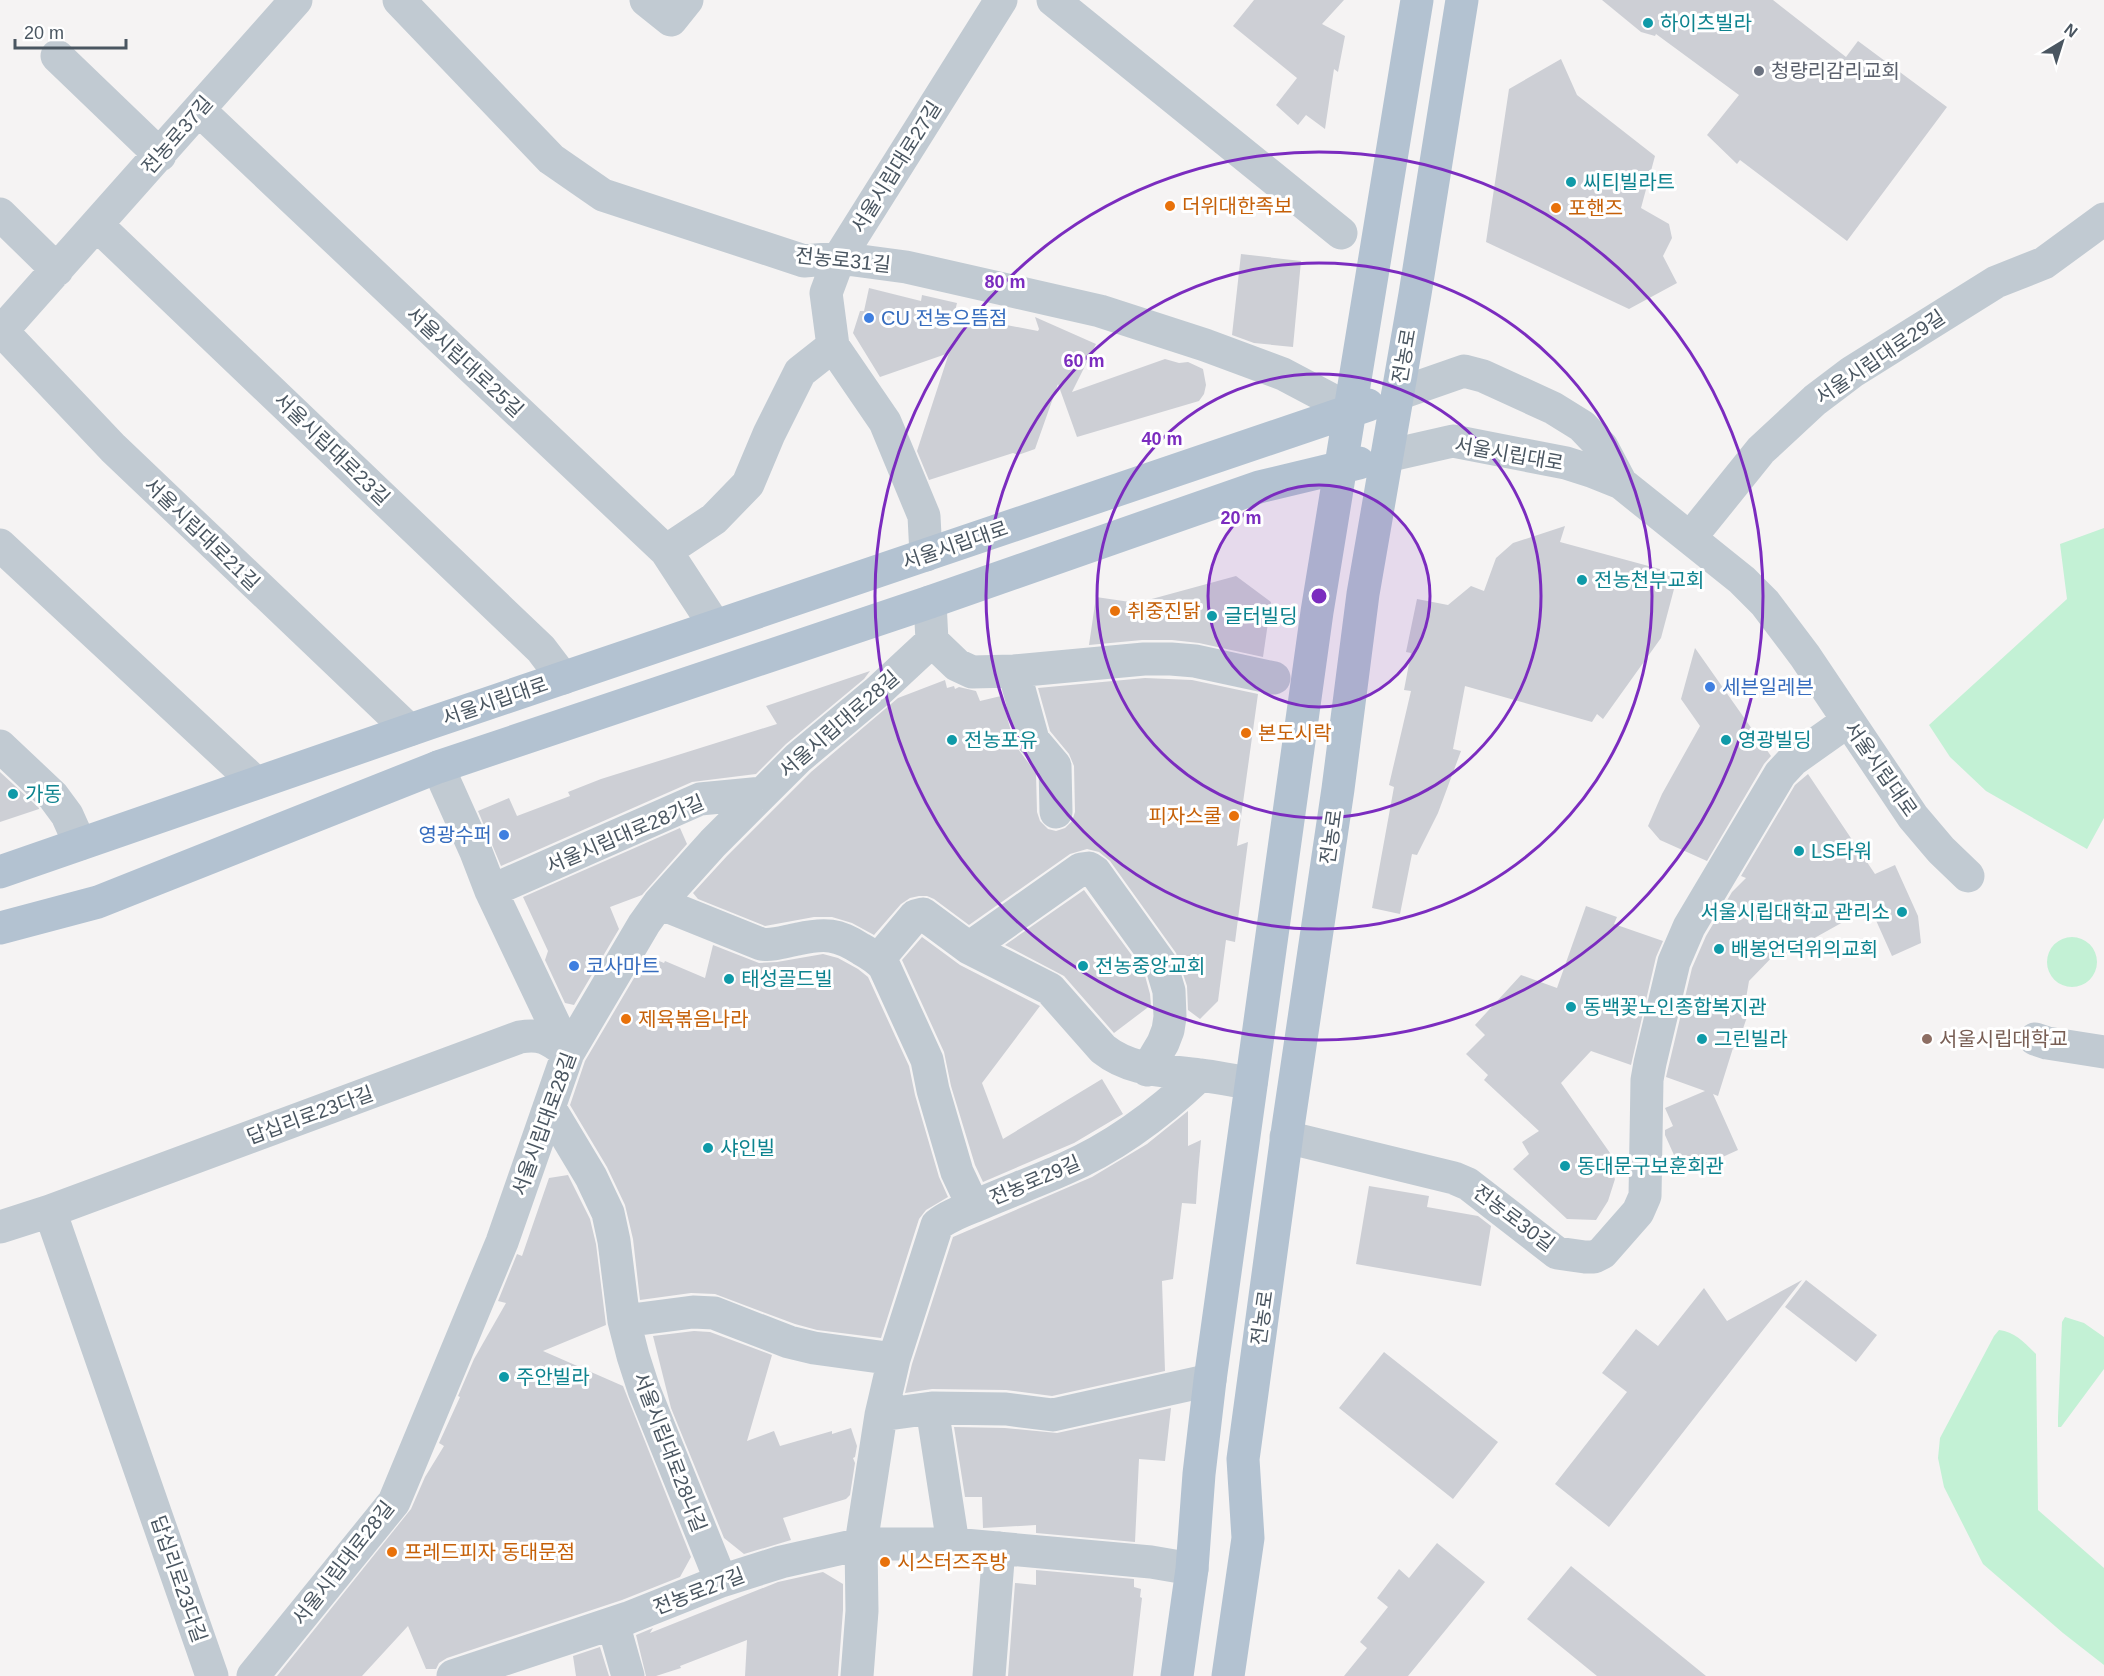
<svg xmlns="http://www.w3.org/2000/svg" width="2104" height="1676" viewBox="0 0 2104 1676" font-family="Helvetica,'Noto Sans KR',sans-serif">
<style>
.green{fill:#c3f1d5}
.building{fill:#cdcfd5}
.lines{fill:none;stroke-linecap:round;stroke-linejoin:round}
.minor{stroke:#c1cad2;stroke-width:33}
.major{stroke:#b3c2d1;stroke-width:33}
.ring{fill:none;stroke:#7b2cbf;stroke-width:3}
.culture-dot{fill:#0f9aa8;stroke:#fff;stroke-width:2}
.worship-dot{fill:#6b7280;stroke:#fff;stroke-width:2}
.food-dot{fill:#e8710a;stroke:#fff;stroke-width:2}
.shop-dot{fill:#3f7fe0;stroke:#fff;stroke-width:2}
.education-dot{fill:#8d6e63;stroke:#fff;stroke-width:2}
.labels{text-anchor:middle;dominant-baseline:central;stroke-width:6;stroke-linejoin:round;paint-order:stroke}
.culture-label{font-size:20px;fill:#0d838f;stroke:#fff;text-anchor:start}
.worship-label{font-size:20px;fill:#5b616d;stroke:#fff;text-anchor:start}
.street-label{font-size:20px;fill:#4a5661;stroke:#fff}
.food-label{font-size:20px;fill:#c56008;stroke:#fff;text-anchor:start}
.shop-label{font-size:20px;fill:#366cbe;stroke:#fff;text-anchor:start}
.education-label{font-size:20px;fill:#785e54;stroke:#fff;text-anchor:start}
.centre{fill:#7b2cbf;stroke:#fff;stroke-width:3}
.ring-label{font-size:18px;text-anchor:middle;font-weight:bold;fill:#7b2cbf;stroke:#fff;stroke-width:6;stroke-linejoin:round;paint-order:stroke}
</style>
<rect width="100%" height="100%" fill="#f5f3f3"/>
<path class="green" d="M 2104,528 L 2104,818 L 2087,849 L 1986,791 L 1950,757 L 1929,725 L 2067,599 L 2060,544 Z
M2047 962a25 25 0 1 1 50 0a25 25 0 1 1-50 0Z
M 2065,1317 L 2084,1323 L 2104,1337 L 2104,1369 L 2061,1427 L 2058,1427 L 2058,1417 L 2062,1322 Z
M 1999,1330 C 2015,1332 2025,1343 2036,1354 L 2038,1510 L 2104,1568 L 2104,1665 L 2063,1633 L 1983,1564 L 1944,1487 L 1938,1458 L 1940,1438 L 1994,1336 Z"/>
<path class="building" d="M 1254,0 L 1344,0 L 1322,24 L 1345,36 L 1338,72 L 1334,69 L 1325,129 L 1306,115 L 1298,125 L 1276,105 L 1297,78 L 1233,26 Z
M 1602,0 L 1773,0 L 1846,57 L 1858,41 L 1947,107 L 1847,241 L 1740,160 L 1737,164 L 1707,135 L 1739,95 L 1656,34 L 1655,36 L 1641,32 Z
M 1561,59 L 1577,95 L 1655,156 L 1641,208 L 1669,224 L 1672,238 L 1663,256 L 1677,283 L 1629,309 L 1486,242 L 1509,89 Z
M 1241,254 L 1301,261 L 1293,347 L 1254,343 L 1232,335 Z
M 869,288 L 921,301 L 922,295 L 957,303 L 954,315 L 1038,331 L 1039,329 L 1035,317 L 1096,344 L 1072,392 L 1165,359 L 1179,363 L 1188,362 L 1203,369 L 1206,385 L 1204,394 L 1199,401 L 1077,437 L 1058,384 L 1035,449 L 1018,455 L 1013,453 L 929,480 L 917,451 L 949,353 L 880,377 L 853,333 L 860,311 L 864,311 Z
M 1565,526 L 1560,542 L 1678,574 L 1661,638 L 1603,719 L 1597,714 L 1592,722 L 1465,686 L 1453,749 L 1461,751 L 1438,813 L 1417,855 L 1412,854 L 1400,914 L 1372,908 L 1394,787 L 1389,785 L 1411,691 L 1404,690 L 1411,653 L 1406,652 L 1417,599 L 1448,605 L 1471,586 L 1484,591 L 1496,558 L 1513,543 Z
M 1236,576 L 1271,602 L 1263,657 L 1199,643 L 1172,640 L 1142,640 L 1089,645 L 1096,597 L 1137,603 Z
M 1695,648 L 1771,756 L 1764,764 L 1707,861 L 1660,840 L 1648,826 L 1662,794 L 1700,726 L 1681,699 Z
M 870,671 L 864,679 L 786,744 L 756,774 L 692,782 L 501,866 L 478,811 L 509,798 L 517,816 L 570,796 L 568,792 L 601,779 L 777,724 L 766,706 Z
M 1145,678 L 1192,680 L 1258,694 L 1237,846 L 1248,842 L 1235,942 L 1226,940 L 1218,1001 L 1200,1019 L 1188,1010 L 1187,986 L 1176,953 L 1110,861 L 1099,852 L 1087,849 L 1070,854 L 969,925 L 934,899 L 927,896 L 919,896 L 910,898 L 901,904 L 874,935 L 852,923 L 832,917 L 814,917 L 765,926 L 698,899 L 693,893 L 727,856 L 811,772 L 898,698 L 945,680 L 947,688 L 954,686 L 955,689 L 959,687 L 976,691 L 980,701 L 1001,696 L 1015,745 L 1036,773 L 1037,812 L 1040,821 L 1048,829 L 1056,831 L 1065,828 L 1072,821 L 1075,812 L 1074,766 L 1069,754 L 1050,731 L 1038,688 Z
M 0,772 L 39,808 L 39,809 L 0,822 Z
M 1808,774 L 1875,874 L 1895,865 L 1918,916 L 1921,943 L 1892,956 L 1870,907 L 1784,955 L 1778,951 L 1749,981 L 1743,1016 L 1747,1017 L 1736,1049 L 1733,1048 L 1718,1096 L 1713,1094 L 1738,1150 L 1683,1175 L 1665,1135 L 1665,1130 L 1673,1126 L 1665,1108 L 1705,1091 L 1666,1077 L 1692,968 L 1706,936 L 1732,892 L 1746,878 L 1741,876 L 1795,785 Z
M 680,828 L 687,844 L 642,895 L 610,907 L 619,929 L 574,1005 L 565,1003 L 545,960 L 548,951 L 523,897 Z
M 1084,890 L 1144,972 L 1150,994 L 1151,1005 L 1114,1033 L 1064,976 L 1005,945 Z
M 1586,906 L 1617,917 L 1614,924 L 1663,941 L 1656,957 L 1631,1065 L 1591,1051 L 1561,1083 L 1617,1163 L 1610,1169 L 1615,1179 L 1608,1201 L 1596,1220 L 1567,1219 L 1513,1169 L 1529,1154 L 1522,1142 L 1539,1131 L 1484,1080 L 1488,1075 L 1466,1054 L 1485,1035 L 1475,1025 L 1521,975 L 1557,988 Z
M 922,937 L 960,965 L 1040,1006 L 982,1083 L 1003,1139 L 1102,1079 L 1123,1114 L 1074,1143 L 983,1182 L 975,1165 L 951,1086 L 944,1052 L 902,960 Z
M 713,945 L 759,963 L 777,962 L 823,954 L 838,958 L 858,969 L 868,977 L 909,1066 L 915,1095 L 939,1177 L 948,1197 L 926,1210 L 919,1219 L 881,1338 L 817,1330 L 795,1324 L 715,1294 L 691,1293 L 640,1300 L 633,1239 L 625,1205 L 607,1167 L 570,1105 L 585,1061 L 647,956 L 664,963 L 665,961 L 705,978 Z
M 1188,1111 L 1188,1146 L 1201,1140 L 1198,1173 L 1196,1204 L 1182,1203 L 1173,1279 L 1162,1281 L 1165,1371 L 1052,1396 L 1006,1390 L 932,1389 L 905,1393 L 912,1364 L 953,1237 L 1092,1177 L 1147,1144 Z
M 568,1175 L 590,1219 L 596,1244 L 606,1325 L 543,1351 L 623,1386 L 691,1557 L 680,1577 L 622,1600 L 447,1658 L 439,1663 L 436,1669 L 426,1669 L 408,1626 L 362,1676 L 277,1676 L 411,1509 L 425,1477 L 444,1446 L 439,1443 L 460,1397 L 458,1396 L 474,1359 L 506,1303 L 498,1301 L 517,1254 L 522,1256 L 549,1178 Z
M 1369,1186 L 1429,1196 L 1427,1207 L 1478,1216 L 1491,1226 L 1481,1286 L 1356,1264 Z
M 1802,1280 L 1609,1527 L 1555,1484 L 1627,1392 L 1602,1373 L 1636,1329 L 1658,1346 L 1704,1288 L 1727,1321 Z
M 1806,1280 L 1877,1335 L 1856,1362 L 1785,1307 Z
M 694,1331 L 710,1332 L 772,1355 L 747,1441 L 774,1431 L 780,1446 L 832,1431 L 832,1434 L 851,1428 L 857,1446 L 855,1457 L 853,1458 L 855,1463 L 850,1495 L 846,1499 L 783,1518 L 791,1540 L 744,1554 L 724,1538 L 671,1408 L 653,1336 Z
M 1384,1352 L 1498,1442 L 1453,1499 L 1339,1408 Z
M 1171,1408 L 1165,1461 L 1139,1459 L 1135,1542 L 1036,1533 L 1036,1525 L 983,1528 L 982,1497 L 965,1497 L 954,1427 L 1005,1428 L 1057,1433 Z
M 1437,1543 L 1485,1582 L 1408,1676 L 1344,1676 L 1367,1648 L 1360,1642 L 1388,1607 L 1377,1598 L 1399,1569 L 1409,1578 Z
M 1571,1566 L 1706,1676 L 1597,1676 L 1527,1619 Z
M 1036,1570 L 1134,1579 L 1134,1587 L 1141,1589 L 1140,1597 L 1142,1598 L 1133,1676 L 1008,1676 L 1015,1583 L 1036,1585 Z
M 823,1572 L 843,1584 L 843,1610 L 838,1676 L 745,1676 L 747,1640 L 680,1666 L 681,1668 L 656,1676 L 646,1676 L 636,1635 L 653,1628 L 650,1633 L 778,1582 Z
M 600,1647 L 609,1676 L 576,1676 L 573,1656 Z"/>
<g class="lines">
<path class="minor" d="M 399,0 L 551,159 L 603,195 L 804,261 L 839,258 L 906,267 L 1100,311 L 1205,345 L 1283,374 L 1351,410
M 646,0 L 671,20 L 687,0
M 1053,0 L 1341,233
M 57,56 L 160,155
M 199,110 L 666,551 L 715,626
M 0,214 L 57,270
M 97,225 L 541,649 L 563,678
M 2,331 L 113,448 L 409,730
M 0,333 L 296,0
M 1398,394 L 1464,371 L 1483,376 L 1553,408 L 1582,426 L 1602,447 L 1621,483
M 1387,456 L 1453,441 L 1566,463 L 1591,471 L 1621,483 L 1742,580 L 1765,603 L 1805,656 L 1913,817 L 1941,850 L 1968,876
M 1690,538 L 1761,450 L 1815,400 L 1852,372 L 1996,282 L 2044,263 L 2104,219
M 0,545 L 256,783
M 666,551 L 714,519 L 748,484 L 769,434 L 800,372 L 833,346
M 926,555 L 924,516 L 885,422 L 833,346 L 826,293 L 839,258 L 1001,0
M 932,641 L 957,665 L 972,672 L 1014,671 L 1144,659 L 1171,659 L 1195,661 L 1274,678
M 1014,671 L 1033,740 L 1055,766 L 1056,812
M 0,746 L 53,796 L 67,815 L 80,844
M 438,767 L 476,852 L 491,891 L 568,1053
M 491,891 L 700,799 L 763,793
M 659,903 L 761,944 C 773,946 786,941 798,939 C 825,933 838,934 861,949 C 870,954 878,959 884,966 L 927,1060 L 933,1090 L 957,1172 L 973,1206
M 969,948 L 1081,869 L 1089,868 L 1095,872 L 1161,964 L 1169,991 L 1170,1017 L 1168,1030 L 1163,1043 L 1147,1070
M 878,960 L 915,916 L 923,914 L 969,948 L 1050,989 L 1103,1049 C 1132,1072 1166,1070 1200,1075 C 1217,1077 1234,1081 1251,1083
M 2035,1039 L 2047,1043 L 2104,1052
M 549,1107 L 591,1177 L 608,1213 L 614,1241 L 624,1321 L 633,1356 L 644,1390 L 721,1581
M 1286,1137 L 1454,1178 L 1468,1184 L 1557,1253 L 1585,1257 L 1594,1257 L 1602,1253 L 1638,1212 L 1645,1196 L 1647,1080 L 1650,1063 L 1674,962 L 1689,927 L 1780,774 L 1793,760 L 1848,721
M 50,1211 L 212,1676
M 0,1227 L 50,1211 L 520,1037 C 543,1033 550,1040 568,1053
M 624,1321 L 693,1312 L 714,1313 L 789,1342 L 814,1348 L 894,1359
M 932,1408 L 953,1544
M 881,1415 L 932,1408 L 1006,1409 L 1053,1415 L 1210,1380
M 613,1623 L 628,1676
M 253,1676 L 394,1502 L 502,1242 L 568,1053 L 644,924 L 659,903 L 713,843 L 798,758 L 876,693 L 932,641 L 930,602
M 453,1676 L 628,1618 L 721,1581 L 781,1562 L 861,1544 L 953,1544 L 1151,1562 L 1192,1569
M 857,1676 L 862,1611 L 861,1544 L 881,1415 L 894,1359 L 937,1225 C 949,1215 968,1209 982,1203 C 1010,1191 1037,1181 1064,1169 C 1115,1147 1160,1113 1200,1075
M 989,1676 L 999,1548"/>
<path class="major" d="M 0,872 L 427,724 L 1368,405
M 0,928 L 98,902 L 438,767 L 930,602 L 1259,487 L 1359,463
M 1177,1676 L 1192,1569 L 1199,1474 L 1210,1380 L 1317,612 L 1417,0
M 1228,1676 L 1248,1538 L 1243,1459 L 1288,1127 L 1338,789 L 1363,594 L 1415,294 L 1462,0"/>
</g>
<circle cx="1319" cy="596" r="111" fill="#7b2cbf" fill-opacity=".12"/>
<g class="ring">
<circle cx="1319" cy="596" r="111"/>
<circle cx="1319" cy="596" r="222"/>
<circle cx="1319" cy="596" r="333"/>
<circle cx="1319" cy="596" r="444"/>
</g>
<g class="culture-dot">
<circle cx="1648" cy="23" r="6"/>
<circle cx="1571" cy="182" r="6"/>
<circle cx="1582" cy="580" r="6"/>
<circle cx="1212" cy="616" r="6"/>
<circle cx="952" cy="740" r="6"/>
<circle cx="1726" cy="740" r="6"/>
<circle cx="13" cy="794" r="6"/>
<circle cx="1799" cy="851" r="6"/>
<circle cx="1902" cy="912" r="6"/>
<circle cx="1719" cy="949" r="6"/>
<circle cx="1083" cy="966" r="6"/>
<circle cx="729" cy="979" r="6"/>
<circle cx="1571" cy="1007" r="6"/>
<circle cx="1702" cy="1039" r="6"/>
<circle cx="708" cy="1148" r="6"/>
<circle cx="1565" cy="1166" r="6"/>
<circle cx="504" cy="1377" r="6"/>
</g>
<circle class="worship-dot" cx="1759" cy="71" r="6"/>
<g class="food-dot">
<circle cx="1170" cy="206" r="6"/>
<circle cx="1556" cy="208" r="6"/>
<circle cx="1115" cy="611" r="6"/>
<circle cx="1246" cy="733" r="6"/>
<circle cx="1234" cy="816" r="6"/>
<circle cx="626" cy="1019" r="6"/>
<circle cx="392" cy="1552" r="6"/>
<circle cx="885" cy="1562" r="6"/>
</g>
<g class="shop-dot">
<circle cx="869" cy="318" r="6"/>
<circle cx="1710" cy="687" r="6"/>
<circle cx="504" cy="835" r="6"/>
<circle cx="574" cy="966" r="6"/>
</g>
<circle class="education-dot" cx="1927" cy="1039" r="6"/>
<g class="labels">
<g class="culture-label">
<text x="1660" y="23">하이츠빌라</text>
<text x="1583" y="182">씨티빌라트</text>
<text x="1594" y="580">전농천부교회</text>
<text x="1224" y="616">글터빌딩</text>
<text x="964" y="740">전농포유</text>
<text x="1738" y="740">영광빌딩</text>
<text x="25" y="794">가동</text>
<text x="1811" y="851">LS타워</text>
<text x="1890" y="912" text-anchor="end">서울시립대학교 관리소</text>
<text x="1731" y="949">배봉언덕위의교회</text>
<text x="1095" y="966">전농중앙교회</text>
<text x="741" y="979">태성골드빌</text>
<text x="1583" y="1007">동백꽃노인종합복지관</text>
<text x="1714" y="1039">그린빌라</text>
<text x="720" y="1148">샤인빌</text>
<text x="1577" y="1166">동대문구보훈회관</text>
<text x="516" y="1377">주안빌라</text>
</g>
<g class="worship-label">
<text x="1771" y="71">청량리감리교회</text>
</g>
<g class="street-label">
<text transform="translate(177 135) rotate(-49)">전농로37길</text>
<text transform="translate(896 167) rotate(-58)">서울시립대로27길</text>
<text transform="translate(843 260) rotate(6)">전농로31길</text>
<text transform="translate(1404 356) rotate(-80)">전농로</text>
<text transform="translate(1880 357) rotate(-34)">서울시립대로29길</text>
<text transform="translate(465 362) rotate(43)">서울시립대로25길</text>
<text transform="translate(332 449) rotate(44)">서울시립대로23길</text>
<text transform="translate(1509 454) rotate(10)">서울시립대로</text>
<text transform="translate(202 534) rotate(44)">서울시립대로21길</text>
<text transform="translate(955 545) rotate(-19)">서울시립대로</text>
<text transform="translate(495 701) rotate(-19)">서울시립대로</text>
<text transform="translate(839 724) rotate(-41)">서울시립대로28길</text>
<text transform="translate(1881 769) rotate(55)">서울시립대로</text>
<text transform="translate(625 834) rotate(-23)">서울시립대로28가길</text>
<text transform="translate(1331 837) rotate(-82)">전농로</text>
<text transform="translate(310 1115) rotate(-20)">답십리로23다길</text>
<text transform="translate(544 1124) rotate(-70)">서울시립대로28길</text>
<text transform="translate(1035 1180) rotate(-23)">전농로29길</text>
<text transform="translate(1514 1218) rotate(37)">전농로30길</text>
<text transform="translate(1262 1318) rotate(-82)">전농로</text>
<text transform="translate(670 1452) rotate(69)">서울시립대로28나길</text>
<text transform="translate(343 1563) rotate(-52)">서울시립대로28길</text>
<text transform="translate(179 1579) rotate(71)">답십리로23다길</text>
<text transform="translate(699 1591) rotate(-21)">전농로27길</text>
</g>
<g class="food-label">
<text x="1182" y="206">더위대한족보</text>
<text x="1568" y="208">포핸즈</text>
<text x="1127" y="611">취중진닭</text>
<text x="1258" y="733">본도시락</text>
<text x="1222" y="816" text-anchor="end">피자스쿨</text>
<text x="638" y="1019">제육볶음나라</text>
<text x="404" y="1552">프레드피자 동대문점</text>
<text x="897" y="1562">시스터즈주방</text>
</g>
<g class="shop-label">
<text x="881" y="318">CU 전농으뜸점</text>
<text x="1722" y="687">세븐일레븐</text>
<text x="492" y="835" text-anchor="end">영광수퍼</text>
<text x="586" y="966">코사마트</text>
</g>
<g class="education-label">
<text x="1939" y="1039">서울시립대학교</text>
</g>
</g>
<circle cx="1319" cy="596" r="9" class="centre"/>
<g class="ring-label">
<text x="1005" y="288">80 m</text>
<text x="1084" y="367">60 m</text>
<text x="1162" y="445">40 m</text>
<text x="1241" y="524">20 m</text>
</g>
<g transform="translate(2062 42) rotate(38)" stroke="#ffffff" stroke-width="4.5" paint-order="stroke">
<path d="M0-4.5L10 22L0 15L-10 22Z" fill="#4a5661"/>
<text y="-9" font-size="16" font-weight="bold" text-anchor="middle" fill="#4a5661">N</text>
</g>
<path d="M15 39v9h111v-9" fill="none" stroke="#4a5661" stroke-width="3"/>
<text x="24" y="39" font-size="18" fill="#4a5661" stroke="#ffffff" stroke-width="4.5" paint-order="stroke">20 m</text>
</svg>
